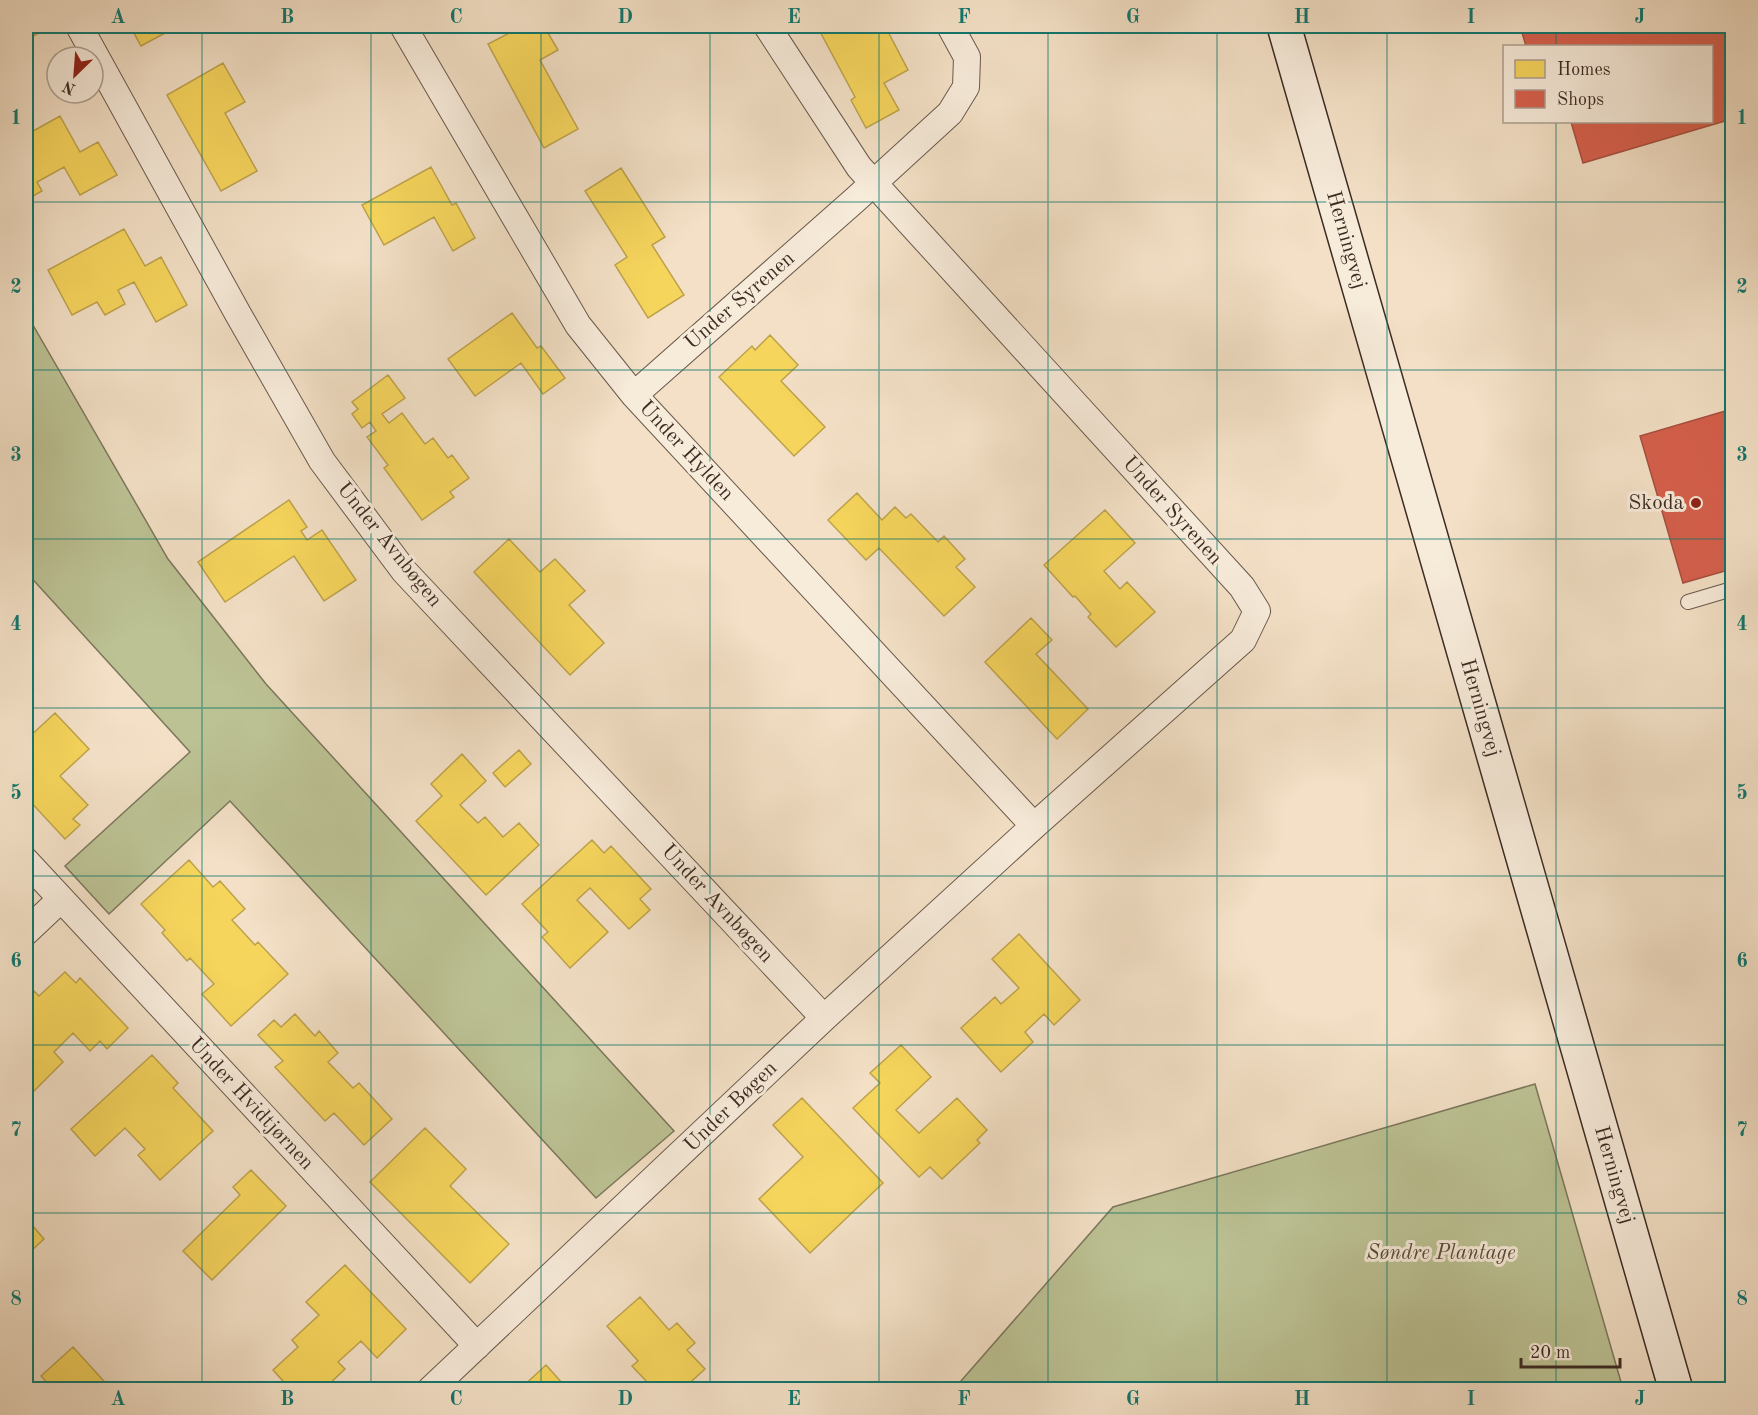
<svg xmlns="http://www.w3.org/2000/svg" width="1758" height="1415" viewBox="0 0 1758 1415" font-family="'Old Standard TT',serif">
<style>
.green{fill:#bcc294;stroke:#7c775c;stroke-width:1.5}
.homes{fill:#f6d55c;stroke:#bea24b;stroke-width:1.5}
.shops{fill:#d6604d;stroke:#a85041;stroke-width:1.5}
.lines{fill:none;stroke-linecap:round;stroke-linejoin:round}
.service-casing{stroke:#6a594c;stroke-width:16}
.minor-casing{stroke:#6a594c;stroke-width:28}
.secondary-casing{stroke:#3d2c24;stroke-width:36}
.service{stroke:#f7ebda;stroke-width:14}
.minor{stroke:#f7ebda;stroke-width:26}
.secondary{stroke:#f7ebda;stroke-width:33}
.grid{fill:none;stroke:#0f766e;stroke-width:1.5;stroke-opacity:0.55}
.poi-dot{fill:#8f2418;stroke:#f7ebda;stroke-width:2}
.labels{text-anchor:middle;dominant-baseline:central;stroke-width:6;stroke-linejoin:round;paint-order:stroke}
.street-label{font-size:21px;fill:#3d2c24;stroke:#f7ebda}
.poi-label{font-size:21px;fill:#3d2c24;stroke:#f7ebda;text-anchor:end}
.park-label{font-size:21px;font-style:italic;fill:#564a3a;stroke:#f7ebda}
.neatline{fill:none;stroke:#0f766e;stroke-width:2}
.grid-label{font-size:20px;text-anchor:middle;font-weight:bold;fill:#0f766e}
</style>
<rect width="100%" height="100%" fill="#f3e0c6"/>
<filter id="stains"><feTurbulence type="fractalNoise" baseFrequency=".00333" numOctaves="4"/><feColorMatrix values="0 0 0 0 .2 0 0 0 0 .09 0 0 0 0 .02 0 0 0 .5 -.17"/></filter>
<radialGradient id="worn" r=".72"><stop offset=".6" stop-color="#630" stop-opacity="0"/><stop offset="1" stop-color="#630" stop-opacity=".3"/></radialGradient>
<path class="green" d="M 26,313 L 168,559 L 266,684 L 674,1131 L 596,1198 L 230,801 L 109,914 L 65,866 L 190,752 L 26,572 Z
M 1535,1084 L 1623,1389 L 954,1389 L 1113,1207 Z"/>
<path class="homes" d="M 26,26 L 35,26 L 39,33 L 26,40 Z
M 130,26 L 178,26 L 141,46 Z
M 523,26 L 544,26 L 558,50 L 540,60 L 578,129 L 544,148 L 488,44 Z
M 817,26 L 885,26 L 908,70 L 884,83 L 899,110 L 866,128 L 851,100 L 855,97 Z
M 223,63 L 245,102 L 225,113 L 257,171 L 221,191 L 167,95 Z
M 60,116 L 80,152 L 98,142 L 117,175 L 80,195 L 64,167 L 37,182 L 42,191 L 26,200 L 26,135 Z
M 431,167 L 452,205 L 456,203 L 475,238 L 453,251 L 434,217 L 384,245 L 362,205 Z
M 621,168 L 665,237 L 652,245 L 684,295 L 648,318 L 615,265 L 627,257 L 585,191 Z
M 124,229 L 145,266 L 161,257 L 187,305 L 156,322 L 134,282 L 118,290 L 125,304 L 105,315 L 97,302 L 72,315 L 48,270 Z
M 512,313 L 537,348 L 541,346 L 565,378 L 543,394 L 521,363 L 475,396 L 448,359 Z
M 770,335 L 798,365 L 781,381 L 825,427 L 794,456 L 719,377 L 752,346 L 755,350 Z
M 388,375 L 405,398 L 382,414 L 389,423 L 402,413 L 425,444 L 433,438 L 448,458 L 452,455 L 469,478 L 450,492 L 454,497 L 422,520 L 384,468 L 388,465 L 367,437 L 376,431 L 370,422 L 362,428 L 352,414 L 358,409 L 352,402 Z
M 857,493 L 882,520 L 895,507 L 906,518 L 911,514 L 938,542 L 944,536 L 965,559 L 956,567 L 975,587 L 944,616 L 879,548 L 866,560 L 828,520 Z
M 289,500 L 307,527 L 301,531 L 307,540 L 322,530 L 356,580 L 324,601 L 294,556 L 225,602 L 198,562 Z
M 1105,510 L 1135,543 L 1104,571 L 1120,589 L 1127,582 L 1155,612 L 1116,647 L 1088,617 L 1091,614 L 1075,596 L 1073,597 L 1044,565 Z
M 509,539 L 540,572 L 555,559 L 585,591 L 569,605 L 604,643 L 570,675 L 474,572 Z
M 1031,618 L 1052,640 L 1036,654 L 1088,709 L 1057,739 L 985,662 Z
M 55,713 L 89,749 L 60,776 L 88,805 L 73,819 L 80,825 L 65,839 L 26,797 L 26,740 Z
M 519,750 L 531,764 L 505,787 L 493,773 Z
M 462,754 L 486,781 L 460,805 L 478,823 L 485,817 L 503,837 L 519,823 L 539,845 L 486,895 L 416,821 L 442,796 L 431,784 Z
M 592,840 L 604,853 L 611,846 L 651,889 L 640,899 L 650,910 L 629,929 L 590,888 L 577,900 L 608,932 L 570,968 L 542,937 L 548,932 L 522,904 Z
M 189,860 L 213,887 L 220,881 L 245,909 L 232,920 L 255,945 L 258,942 L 288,974 L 231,1026 L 202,994 L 214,984 L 190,958 L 187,961 L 162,933 L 165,930 L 141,904 Z
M 1019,934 L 1080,1000 L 1054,1025 L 1044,1014 L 1025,1032 L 1033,1042 L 1001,1072 L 961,1028 L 995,997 L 1001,1004 L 1019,988 L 992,959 Z
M 65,972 L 76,983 L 80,978 L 128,1028 L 107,1049 L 100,1041 L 90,1051 L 73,1033 L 54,1052 L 63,1062 L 26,1099 L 26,999 L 34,991 L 39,996 Z
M 295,1014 L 315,1036 L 319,1031 L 338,1053 L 328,1062 L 353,1088 L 359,1083 L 392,1119 L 364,1145 L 334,1113 L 325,1121 L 275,1067 L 283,1061 L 258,1035 L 274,1020 L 281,1027 Z
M 901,1045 L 931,1077 L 896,1110 L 919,1133 L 957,1098 L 987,1130 L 977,1140 L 980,1143 L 942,1179 L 930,1167 L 919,1177 L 853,1108 L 880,1083 L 870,1073 Z
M 152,1055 L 178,1083 L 173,1088 L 213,1131 L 160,1180 L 138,1155 L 145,1149 L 125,1128 L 95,1156 L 71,1129 Z
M 802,1098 L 883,1183 L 810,1253 L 759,1199 L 803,1157 L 773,1125 Z
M 425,1128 L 466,1169 L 450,1186 L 509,1244 L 470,1283 L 370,1182 Z
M 251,1170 L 286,1206 L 212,1280 L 183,1251 L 240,1195 L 233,1187 Z
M 26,1218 L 44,1239 L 29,1253 L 33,1257 L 26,1263 Z
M 345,1265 L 406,1329 L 377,1358 L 361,1341 L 338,1362 L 345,1369 L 323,1390 L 319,1390 L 315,1386 L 311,1390 L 291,1390 L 273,1370 L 298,1347 L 292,1340 L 319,1315 L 306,1302 Z
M 640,1297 L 669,1330 L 677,1323 L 695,1343 L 687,1350 L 705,1369 L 682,1390 L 677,1390 L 674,1385 L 669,1390 L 638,1390 L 647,1382 L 632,1366 L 638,1361 L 607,1326 Z
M 73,1347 L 112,1390 L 54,1390 L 41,1376 Z
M 546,1365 L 563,1384 L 557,1390 L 519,1390 Z"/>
<path class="shops" d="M 1520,26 L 1732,26 L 1732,119 L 1583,163 L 1571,122 L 1712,122 L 1712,46 L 1526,46 Z
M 1732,409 L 1732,569 L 1683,583 L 1640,436 Z"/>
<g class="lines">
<g class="service-casing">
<path id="service" d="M 1688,602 L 1732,589"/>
</g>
<g class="minor-casing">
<path id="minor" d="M 79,26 L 238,314 L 322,461 L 404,571 L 824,1018
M 403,26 L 578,325 L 634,395 L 1034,826
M 634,395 L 856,199 L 950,113 L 966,87 L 967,57 L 950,26
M 26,861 L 477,1346
M 26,932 L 61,899
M 430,1390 L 824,1018 L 1034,826 L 1243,640 L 1257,611 L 1242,587 L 859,167 L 767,26"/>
</g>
<g class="secondary-casing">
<path id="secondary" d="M 1284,26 L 1676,1390"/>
</g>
<use href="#service" class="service"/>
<use href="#minor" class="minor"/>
<use href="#secondary" class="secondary"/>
</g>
<path class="grid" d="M 202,26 L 202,1390M 371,26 L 371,1390M 541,26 L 541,1390M 710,26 L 710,1390M 879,26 L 879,1390M 1048,26 L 1048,1390M 1217,26 L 1217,1390M 1387,26 L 1387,1390M 1556,26 L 1556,46M 1556,122 L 1556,1390M 26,202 L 1732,202M 26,370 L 1732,370M 26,539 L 1732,539M 26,708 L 1732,708M 26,876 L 1732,876M 26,1045 L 1732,1045M 26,1213 L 1732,1213"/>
<circle class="poi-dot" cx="1696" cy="503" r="6"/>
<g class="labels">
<g class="street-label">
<text transform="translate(1346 240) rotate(74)">Herningvej</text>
<text transform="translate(740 301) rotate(-41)">Under Syrenen</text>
<text transform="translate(686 451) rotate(47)">Under Hylden</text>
<text transform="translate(1172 511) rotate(48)">Under Syrenen</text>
<text transform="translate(389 545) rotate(51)">Under Avnbøgen</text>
<text transform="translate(1480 708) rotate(74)">Herningvej</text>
<text transform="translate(717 904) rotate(47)">Under Avnbøgen</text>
<text transform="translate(251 1104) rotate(47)">Under Hvidtjørnen</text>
<text transform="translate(731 1107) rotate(-44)">Under Bøgen</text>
<text transform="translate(1614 1175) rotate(74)">Herningvej</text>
</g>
<g class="poi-label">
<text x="1684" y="503">Skoda</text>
</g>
<g class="park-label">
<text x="1441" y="1253">Søndre Plantage</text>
</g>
</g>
<rect width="1758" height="1415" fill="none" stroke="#f3e0c6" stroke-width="66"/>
<rect x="1503" y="45" width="210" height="78" fill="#f7ebda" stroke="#ad9f91" stroke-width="1.5"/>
<rect x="1515" y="60" width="30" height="18" fill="#f6d55c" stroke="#ad9f91" stroke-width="1.5"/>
<text x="1557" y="75" font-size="18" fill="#3d2c24">Homes</text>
<rect x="1515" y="90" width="30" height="18" fill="#d6604d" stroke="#ad9f91" stroke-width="1.5"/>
<text x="1557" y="105" font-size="18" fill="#3d2c24">Shops</text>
<g transform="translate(75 75) rotate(205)"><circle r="28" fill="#f7ebda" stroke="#ad9f91" stroke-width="1.5"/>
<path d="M0-4.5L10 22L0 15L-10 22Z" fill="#8f2418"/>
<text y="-9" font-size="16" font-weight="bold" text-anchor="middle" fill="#3d2c24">N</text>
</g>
<path d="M1521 1358v9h99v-9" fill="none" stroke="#3d2c24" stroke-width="3"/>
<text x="1530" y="1358" font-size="18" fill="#3d2c24" stroke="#f7ebda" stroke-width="4.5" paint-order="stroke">20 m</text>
<rect x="33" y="33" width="1692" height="1349" class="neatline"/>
<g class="grid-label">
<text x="118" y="23">A</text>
<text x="287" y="23">B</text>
<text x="456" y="23">C</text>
<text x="625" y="23">D</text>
<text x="794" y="23">E</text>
<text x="964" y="23">F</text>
<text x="1133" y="23">G</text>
<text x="1302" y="23">H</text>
<text x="1471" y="23">I</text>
<text x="1640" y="23">J</text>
<text x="16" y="124">1</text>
<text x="1742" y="124">1</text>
<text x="16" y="293">2</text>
<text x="1742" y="293">2</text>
<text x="16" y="461">3</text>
<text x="1742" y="461">3</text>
<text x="16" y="630">4</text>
<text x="1742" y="630">4</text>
<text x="16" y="799">5</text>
<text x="1742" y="799">5</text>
<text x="16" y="967">6</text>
<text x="1742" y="967">6</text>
<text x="16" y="1136">7</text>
<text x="1742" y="1136">7</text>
<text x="16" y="1305">8</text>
<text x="1742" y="1305">8</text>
<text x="118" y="1405">A</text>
<text x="287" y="1405">B</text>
<text x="456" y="1405">C</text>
<text x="625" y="1405">D</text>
<text x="794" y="1405">E</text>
<text x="964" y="1405">F</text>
<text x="1133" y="1405">G</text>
<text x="1302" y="1405">H</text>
<text x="1471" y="1405">I</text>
<text x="1640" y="1405">J</text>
</g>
<rect width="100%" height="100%" filter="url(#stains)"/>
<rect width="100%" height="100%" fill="url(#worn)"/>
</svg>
